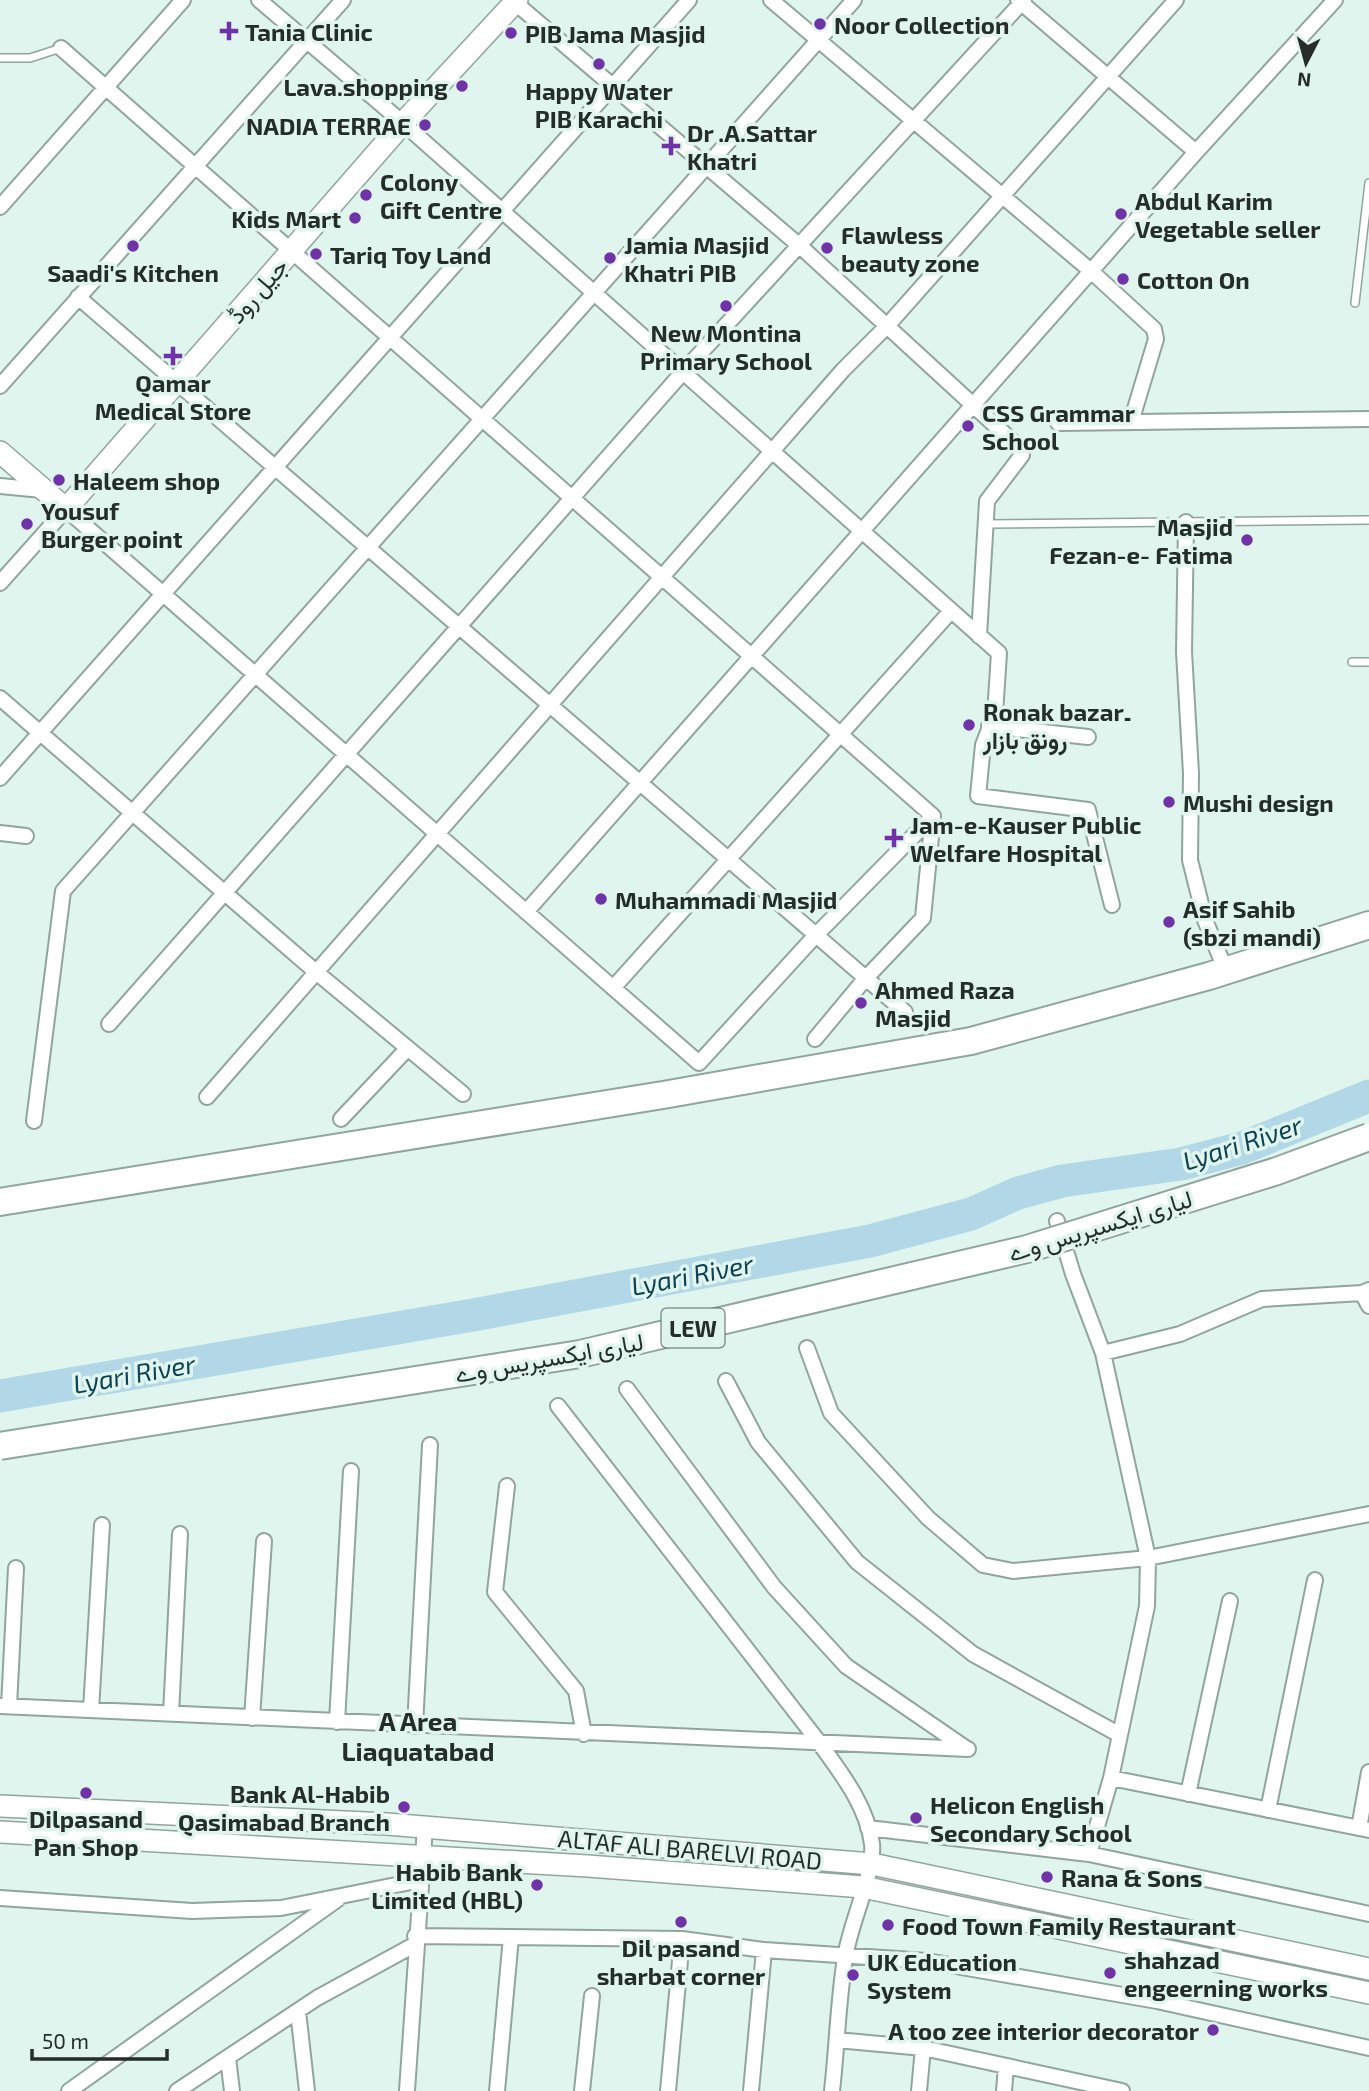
<svg xmlns="http://www.w3.org/2000/svg" width="1369" height="2091" viewBox="0 0 1369 2091" font-family="'Exo 2',Vazirmatn,sans-serif">
<style>
.lines{fill:none;stroke-linecap:round;stroke-linejoin:round}
.river{stroke:#b2d8e8;stroke-width:33}
.lane-casing{stroke:#90a59d;stroke-width:10}
.street-casing{stroke:#90a59d;stroke-width:18}
.secondary-casing{stroke:#90a59d;stroke-width:24}
.highway-casing{stroke:#90a59d;stroke-width:30}
.lane{stroke:#fff;stroke-width:7}
.street{stroke:#fff;stroke-width:14}
.secondary{stroke:#fff;stroke-width:21}
.highway{stroke:#fff;stroke-width:26}
.highway-bridge-casing{stroke:#90a59d;stroke-width:30;stroke-linecap:butt}
.highway-bridge{stroke:#fff;stroke-width:26}
.poi-dot{fill:#7032a7;stroke:#dff5ed;stroke-width:2.5}
.labels{text-anchor:middle;dominant-baseline:central;stroke-width:7;stroke-linejoin:round;paint-order:stroke}
.shield{fill:#dff5ed;stroke:#5d6964;stroke-width:2}
.shield-label{font-size:23px;font-weight:bold;fill:#252d2a}
.poi-label{font-size:24px;font-weight:bold;fill:#252d2a;stroke:#dff5ed;text-anchor:start}
.street-label{font-size:24px;fill:#252d2a;stroke:#dff5ed}
.water-label{font-size:26px;font-style:italic;fill:#0d4253;stroke:#dff5ed}
.neighbourhood-label{font-size:26px;font-weight:bold;fill:#252d2a;stroke:#dff5ed}
</style>
<rect width="100%" height="100%" fill="#dff5ed"/>
<g class="lines">
<path class="river" d="M 0,1396 L 473,1315 L 870,1241 L 971,1214 L 1018,1193 L 1062,1181 L 1181,1164 L 1242,1148 L 1369,1096"/>
<g class="lane-casing">
<path id="lane" d="M 0,58 L 30,58 L 61,48
M 1355,303 L 1369,183
M 986,524 L 1369,520
M 1352,662 L 1369,662"/>
</g>
<g class="street-casing">
<path id="street" d="M 259,0 L 403,123 L 999,653 L 995,714 L 983,745 L 978,796 L 1088,810 L 1112,905
M 512,0 L 801,247 L 1022,450 L 1022,455 L 987,501 L 979,636
M 771,0 L 1091,271 L 1154,329 L 1156,339 L 1131,422
M 1018,0 L 1196,152
M 61,48 L 933,816
M 0,207 L 183,0
M 78,297 L 905,1012
M 0,386 L 343,0
M 1058,423 L 1369,419
M 0,486 L 42,490
M 1186,522 L 1184,652 L 1191,773 L 1190,860 L 1205,920 L 1226,971
M 0,583 L 66,509 L 699,1063 L 815,936 L 933,816
M 0,698 L 316,972 L 463,1094
M 989,726 L 1088,737
M 0,778 L 689,0
M 0,833 L 26,836
M 526,912 L 1196,152 L 1335,0
M 613,988 L 951,611
M 109,1024 L 683,372 L 1024,0
M 815,1039 L 865,979 L 923,918 L 933,816
M 207,1097 L 843,370 L 887,326 L 1176,0
M 341,1119 L 408,1048
M 34,1121 L 63,891 L 854,0
M 1057,1221 L 1073,1274 L 1103,1353 L 1148,1558 L 1147,1606 L 1111,1778 L 1089,1854
M 1362,1293 L 1369,1306
M 807,1348 L 831,1413 L 928,1518 L 983,1565 L 1013,1571 L 1148,1558 L 1369,1514
M 1103,1353 L 1180,1334 L 1262,1299 L 1362,1293 L 1369,1290
M 726,1381 L 758,1442 L 857,1562 L 973,1654 L 1120,1735
M 627,1389 L 774,1587 L 846,1666 L 967,1749
M 558,1406 L 818,1741 C 840,1772 867,1805 872,1844 C 875,1872 849,1926 845,1958 C 838,2002 837,2047 832,2091
M 507,1486 L 495,1592 L 576,1691 L 584,1734
M 0,1706 L 968,1749
M 9,1706 L 16,1568
M 91,1710 L 102,1525
M 171,1714 L 180,1534
M 252,1718 L 264,1541
M 337,1722 L 351,1471
M 415,1726 L 430,1445
M 1111,1778 L 1369,1830
M 1188,1794 L 1230,1601
M 1268,1810 L 1315,1580
M 868,1828 L 1089,1854 L 1369,1914
M 1359,1828 L 1369,1772
M 0,1898 L 192,1911 L 281,1908 L 421,1880
M 415,1936 L 682,1939 L 764,1950 L 927,1961 L 1157,2001 L 1369,2048
M 298,2011 L 307,2091
M 837,2040 L 923,2048 L 1122,2091
M 228,2058 L 232,2091
M 69,2091 L 338,1899
M 177,2091 L 317,1998 L 414,1945
M 407,2091 L 425,1827
M 497,2091 L 511,1937
M 582,2091 L 592,1996
M 668,2091 L 682,1939
M 751,2091 L 764,1950
M 919,2091 L 923,2048
M 1004,2091 L 1006,2066"/>
</g>
<g class="secondary-casing">
<path id="secondary" d="M 0,452 L 66,509 L 403,123 L 517,0
M 0,1806 L 387,1824 L 872,1864 L 1369,1969
M 0,1832 L 588,1866 L 863,1887 L 1369,1993"/>
</g>
<g class="highway-casing">
<path id="highway" d="M 0,1202 L 663,1095 L 971,1041 L 1209,976 L 1369,925"/>
</g>
<use href="#lane" class="lane"/>
<use href="#street" class="street"/>
<use href="#secondary" class="secondary"/>
<use href="#highway" class="highway"/>
<g class="highway-bridge-casing">
<path id="highway-bridge" d="M 0,1446 L 580,1354 L 1027,1249 L 1277,1171 L 1369,1137"/>
</g>
<use href="#highway-bridge" class="highway-bridge"/>
</g>
<g class="poi-dot">
<circle cx="820" cy="24" r="7"/>
<path d="M225.5 20.5h7v7h7v7h-7v7h-7v-7h-7v-7h7z"/>
<circle cx="511" cy="33" r="7"/>
<circle cx="599" cy="64" r="7"/>
<circle cx="462" cy="86" r="7"/>
<circle cx="425" cy="125" r="7"/>
<path d="M667.5 135.5h7v7h7v7h-7v7h-7v-7h-7v-7h7z"/>
<circle cx="366" cy="195" r="7"/>
<circle cx="1121" cy="214" r="7"/>
<circle cx="355" cy="218" r="7"/>
<circle cx="133" cy="246" r="7"/>
<circle cx="827" cy="248" r="7"/>
<circle cx="316" cy="254" r="7"/>
<circle cx="610" cy="258" r="7"/>
<circle cx="1123" cy="279" r="7"/>
<circle cx="726" cy="306" r="7"/>
<path d="M169.5 345.5h7v7h7v7h-7v7h-7v-7h-7v-7h7z"/>
<circle cx="968" cy="426" r="7"/>
<circle cx="59" cy="480" r="7"/>
<circle cx="27" cy="524" r="7"/>
<circle cx="1247" cy="540" r="7"/>
<circle cx="969" cy="725" r="7"/>
<circle cx="1169" cy="802" r="7"/>
<path d="M890.5 827.5h7v7h7v7h-7v7h-7v-7h-7v-7h7z"/>
<circle cx="601" cy="899" r="7"/>
<circle cx="1169" cy="922" r="7"/>
<circle cx="861" cy="1003" r="7"/>
<circle cx="86" cy="1793" r="7"/>
<circle cx="404" cy="1807" r="7"/>
<circle cx="916" cy="1818" r="7"/>
<circle cx="1047" cy="1877" r="7"/>
<circle cx="537" cy="1885" r="7"/>
<circle cx="681" cy="1922" r="7"/>
<circle cx="888" cy="1925" r="7"/>
<circle cx="1110" cy="1973" r="7"/>
<circle cx="853" cy="1975" r="7"/>
<circle cx="1213" cy="2030" r="7"/>
</g>
<g class="labels">
<rect class="shield" x="661.5" y="1308.5" width="63" height="39" rx="5"/>
<g class="shield-label">
<text x="693" y="1328">LEW</text>
</g>
<g class="poi-label">
<text x="834" y="24">Noor Collection</text>
<text x="245" y="31">Tania Clinic</text>
<text x="525" y="33">PIB Jama Masjid</text>
<text x="448" y="86" text-anchor="end">Lava.shopping</text>
<text x="599" y="90" text-anchor="middle">Happy Water<tspan x="599" dy="28">PIB Karachi</tspan></text>
<text x="411" y="125" text-anchor="end">NADIA TERRAE</text>
<text x="687" y="132">Dr .A.Sattar<tspan x="687" dy="28">Khatri</tspan></text>
<text x="380" y="181">Colony<tspan x="380" dy="28">Gift Centre</tspan></text>
<text x="1135" y="200">Abdul Karim<tspan x="1135" dy="28">Vegetable seller</tspan></text>
<text x="341" y="218" text-anchor="end">Kids Mart</text>
<text x="841" y="234">Flawless<tspan x="841" dy="28">beauty zone</tspan></text>
<text x="624" y="244">Jamia Masjid<tspan x="624" dy="28">Khatri PIB</tspan></text>
<text x="330" y="254">Tariq Toy Land</text>
<text x="133" y="272" text-anchor="middle">Saadi's Kitchen</text>
<text x="1137" y="279">Cotton On</text>
<text x="726" y="332" text-anchor="middle">New Montina<tspan x="726" dy="28">Primary School</tspan></text>
<text x="173" y="382" text-anchor="middle">Qamar<tspan x="173" dy="28">Medical Store</tspan></text>
<text x="982" y="412">CSS Grammar<tspan x="982" dy="28">School</tspan></text>
<text x="73" y="480">Haleem shop</text>
<text x="41" y="510">Yousuf<tspan x="41" dy="28">Burger point</tspan></text>
<text x="1233" y="526" text-anchor="end">Masjid<tspan x="1233" dy="28">Fezan-e- Fatima</tspan></text>
<text x="983" y="711">Ronak bazar۔<tspan x="983" dy="28">رونق بازار</tspan></text>
<text x="1183" y="802">Mushi design</text>
<text x="910" y="824">Jam-e-Kauser Public<tspan x="910" dy="28">Welfare Hospital</tspan></text>
<text x="615" y="899">Muhammadi Masjid</text>
<text x="1183" y="908">Asif Sahib<tspan x="1183" dy="28">(sbzi mandi)</tspan></text>
<text x="875" y="989">Ahmed Raza<tspan x="875" dy="28">Masjid</tspan></text>
<text x="390" y="1793" text-anchor="end">Bank Al-Habib<tspan x="390" dy="28">Qasimabad Branch</tspan></text>
<text x="930" y="1804">Helicon English<tspan x="930" dy="28">Secondary School</tspan></text>
<text x="86" y="1818" text-anchor="middle">Dilpasand<tspan x="86" dy="28">Pan Shop</tspan></text>
<text x="523" y="1871" text-anchor="end">Habib Bank<tspan x="523" dy="28">Limited (HBL)</tspan></text>
<text x="1061" y="1877">Rana &amp; Sons</text>
<text x="902" y="1925">Food Town Family Restaurant</text>
<text x="681" y="1947" text-anchor="middle">Dil pasand<tspan x="681" dy="28">sharbat corner</tspan></text>
<text x="1124" y="1959">shahzad<tspan x="1124" dy="28">engeerning works</tspan></text>
<text x="867" y="1961">UK Education<tspan x="867" dy="28">System</tspan></text>
<text x="1199" y="2030" text-anchor="end">A too zee interior decorator</text>
</g>
<g class="street-label">
<text transform="translate(257 290) rotate(-49)">جیل روڈ</text>
<text transform="translate(1100 1225) rotate(-17)">لیاری ایکسپریس وے</text>
<text transform="translate(549 1357) rotate(-10)">لیاری ایکسپریس وے</text>
<text transform="translate(690 1849) rotate(5)">ALTAF ALI BARELVI ROAD</text>
</g>
<g class="water-label">
<text transform="translate(1242 1142) rotate(-18)">Lyari River</text>
<text transform="translate(692 1274) rotate(-11)">Lyari River</text>
<text transform="translate(134 1373) rotate(-10)">Lyari River</text>
</g>
<g class="neighbourhood-label">
<text x="418" y="1720">A Area<tspan x="418" dy="30">Liaquatabad</tspan></text>
</g>
</g>
<g transform="translate(1306 63) rotate(186)" stroke="#dff5ed" stroke-width="5" paint-order="stroke">
<path d="M0-5L12 26L0 18L-12 26Z" fill="#252d2a"/>
<text y="-10" font-size="19" font-weight="bold" text-anchor="middle" fill="#252d2a">N</text>
</g>
<path d="M32 2049v10h135v-10" fill="none" stroke="#252d2a" stroke-width="3.5"/>
<text x="42" y="2049" font-size="21" fill="#252d2a" stroke="#dff5ed" stroke-width="5" paint-order="stroke">50 m</text>
</svg>
